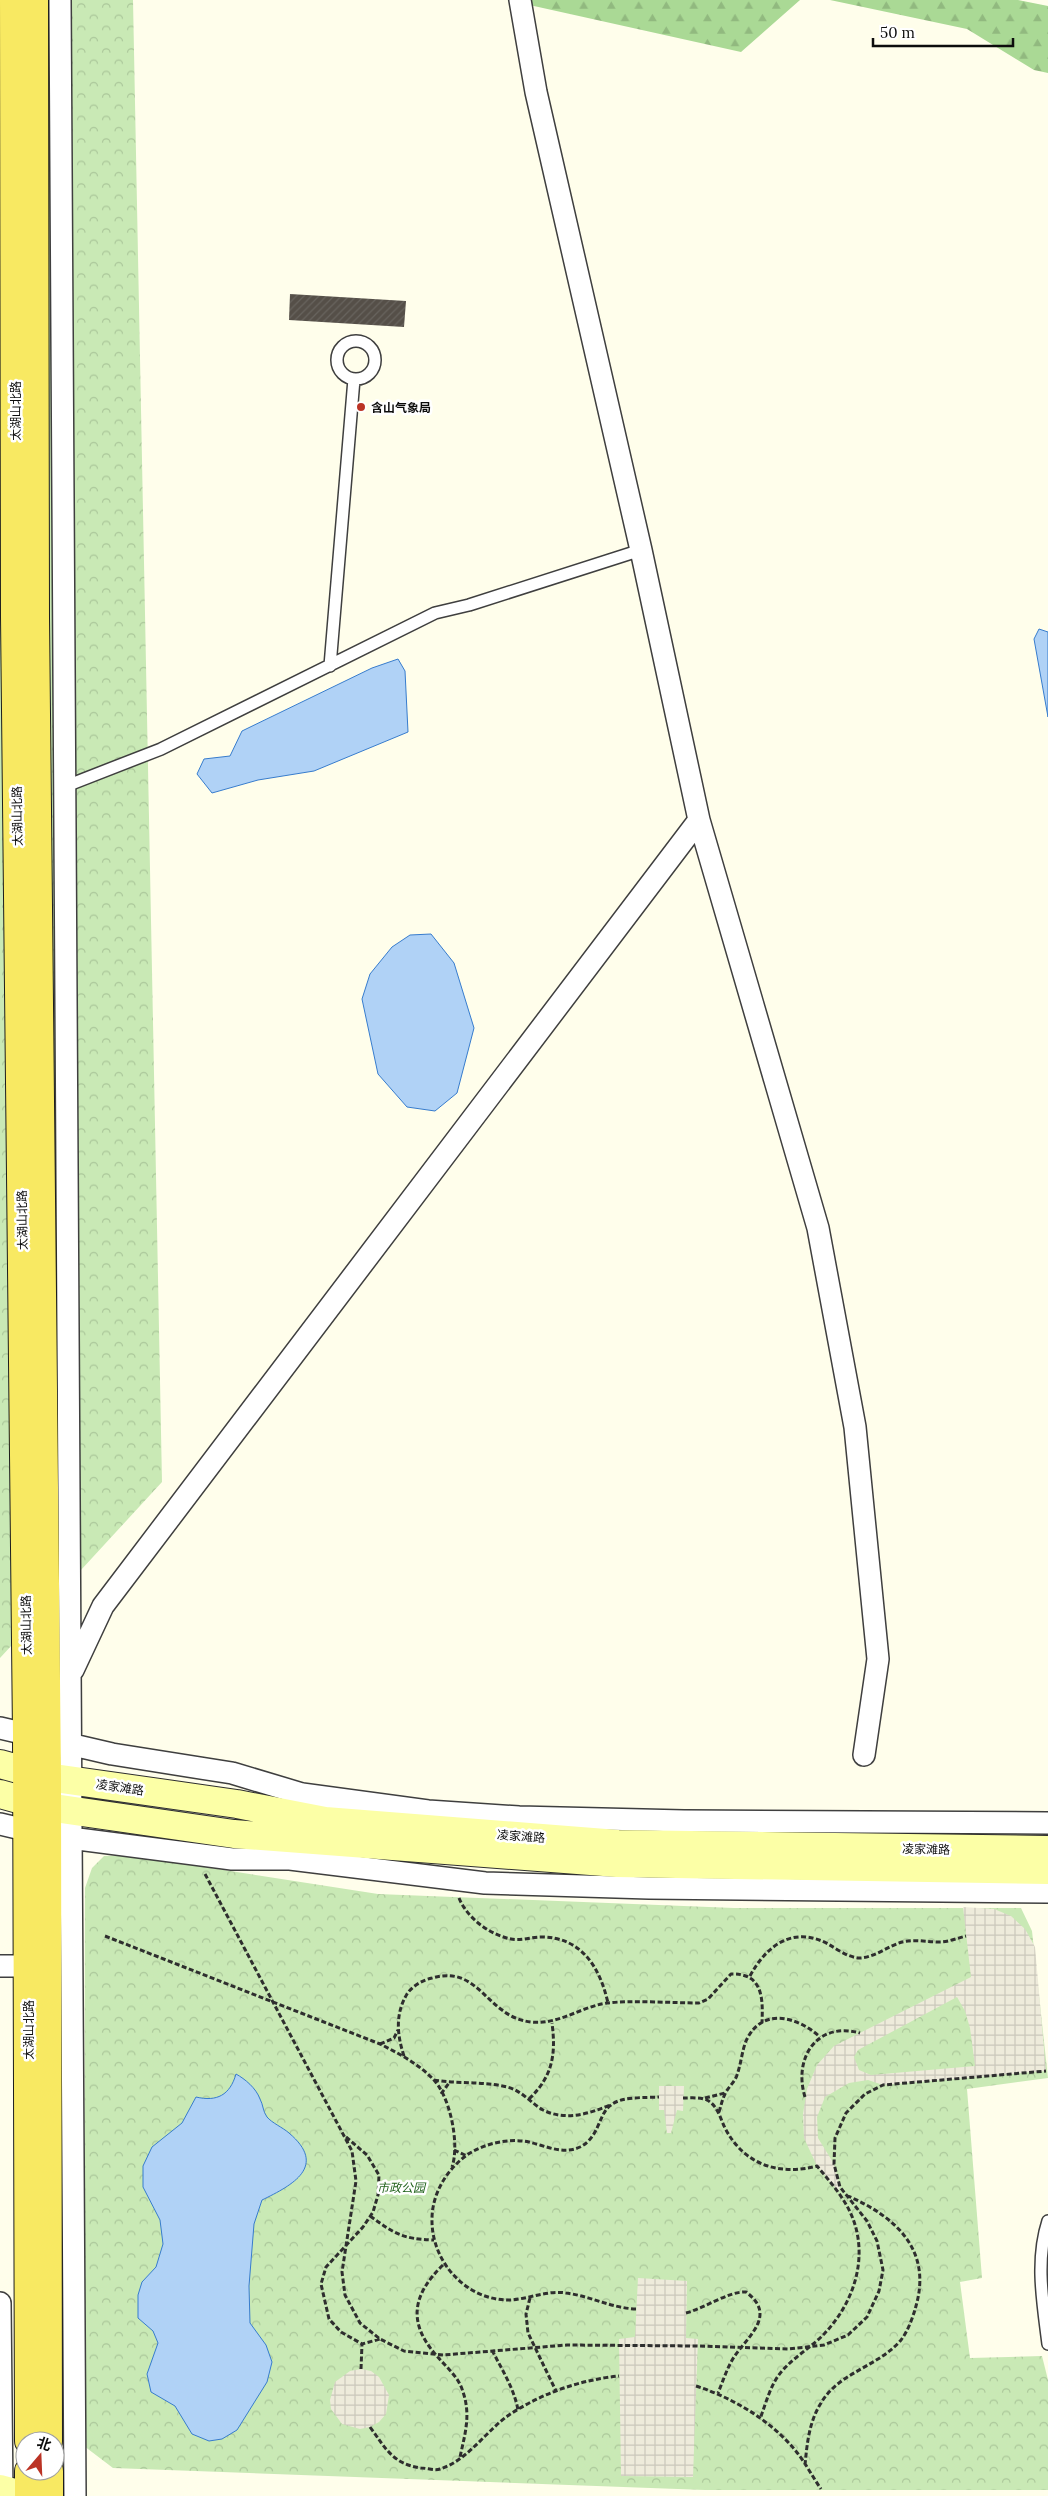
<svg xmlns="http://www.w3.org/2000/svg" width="1048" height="2496" viewBox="0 0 1048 2496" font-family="Lora,'Noto Sans SC',serif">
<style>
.forest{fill:url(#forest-firs)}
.park{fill:url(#park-crowns)}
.plaza{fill:url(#plaza-grid);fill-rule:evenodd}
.water{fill:#b0d2f6;stroke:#377ccd}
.building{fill:url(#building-hatch)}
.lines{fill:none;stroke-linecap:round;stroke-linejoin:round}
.lane-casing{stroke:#3f3f3f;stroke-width:14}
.street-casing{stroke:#3f3f3f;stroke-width:24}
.secondary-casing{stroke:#2e2e2e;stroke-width:30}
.primary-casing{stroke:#1d1d1d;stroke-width:30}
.path{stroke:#2e2e2e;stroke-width:3;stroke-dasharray:5 2.5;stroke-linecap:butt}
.lane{stroke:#fff;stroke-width:11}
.street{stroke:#fff;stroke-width:21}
.secondary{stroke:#fcffa6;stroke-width:28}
.primary{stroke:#f8e962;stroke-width:28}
.poi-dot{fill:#bb3325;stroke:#fff;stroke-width:2}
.labels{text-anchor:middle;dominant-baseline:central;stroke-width:5;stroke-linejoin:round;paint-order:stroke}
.poi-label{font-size:12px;font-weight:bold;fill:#0c0c0c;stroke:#fff;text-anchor:start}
.street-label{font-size:12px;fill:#0c0c0c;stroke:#fff}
.park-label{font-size:12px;font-style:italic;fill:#22631d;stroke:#fff}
</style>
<defs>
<pattern id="forest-firs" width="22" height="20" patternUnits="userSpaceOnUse" patternTransform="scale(1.25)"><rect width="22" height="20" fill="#aad995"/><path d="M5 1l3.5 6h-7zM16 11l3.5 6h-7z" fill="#91b97f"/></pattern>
<pattern id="park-crowns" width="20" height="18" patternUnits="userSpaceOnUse" patternTransform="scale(1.25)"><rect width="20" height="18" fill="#c9e9b5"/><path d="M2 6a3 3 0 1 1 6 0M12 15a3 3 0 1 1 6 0" fill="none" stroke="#abc79a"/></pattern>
<pattern id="plaza-grid" width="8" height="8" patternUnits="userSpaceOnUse" patternTransform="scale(1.25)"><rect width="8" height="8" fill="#eeebdb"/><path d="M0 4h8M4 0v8" fill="none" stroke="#cbc8bb"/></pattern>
<pattern id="building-hatch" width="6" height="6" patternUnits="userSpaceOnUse" patternTransform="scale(1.25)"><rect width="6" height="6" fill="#554f48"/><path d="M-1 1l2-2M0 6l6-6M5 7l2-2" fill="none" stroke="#68645e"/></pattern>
</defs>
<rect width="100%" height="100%" fill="#fffeeb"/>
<path class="forest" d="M 507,0 L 800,0 L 741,52 Z
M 830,0 L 1018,0 L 1048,6 L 1048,73 L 1034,70 L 967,29 Z"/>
<path class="park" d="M 0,0 L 133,0 L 162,1482 L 0,1658 Z
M 128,1855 L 378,1894 L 734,1908 L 1021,1908 L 1032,1931 L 1048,2078 L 967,2089 L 982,2278 L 960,2282 L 970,2358 L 1042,2356 L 1048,2380 L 1048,2490 L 705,2490 L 113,2468 L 84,2446 L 85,1888 L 92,1868 L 104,1856 Z"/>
<path class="plaza" d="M 963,1907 L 994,1909 L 1011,1916 L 1025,1929 L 1035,1947 L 1046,2071 L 883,2085 L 868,2080 L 849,2083 L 825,2097 L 817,2117 L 818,2138 L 834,2164 L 840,2187 L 838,2191 L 817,2166 L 804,2138 L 803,2114 L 807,2089 L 817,2065 L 834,2046 L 971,1977 ZM 957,1997 L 965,2011 L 970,2028 L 975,2066 L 871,2075 L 859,2070 L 854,2057 L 858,2050 Z
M 659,2086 L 684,2086 L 683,2111 L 677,2110 L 671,2133 L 667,2133 L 664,2110 L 659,2110 Z
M 638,2278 L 687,2281 L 686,2338 L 698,2339 L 693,2477 L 621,2476 L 619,2339 L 635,2337 Z
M 361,2369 L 371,2371 L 379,2377 L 389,2395 L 386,2414 L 379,2422 L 370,2427 L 360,2429 L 342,2424 L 331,2409 L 330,2400 L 335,2382 L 350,2371 Z"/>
<path class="water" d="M 1039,629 L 1048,632 L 1048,717 L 1034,639 Z
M 398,659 L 405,671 L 408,732 L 314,771 L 258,780 L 212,793 L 197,774 L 204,759 L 230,756 L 242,731 L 372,668 Z
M 431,934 L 454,963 L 474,1028 L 457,1093 L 435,1111 L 407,1107 L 378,1074 L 362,999 L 370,974 L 392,947 L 410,935 Z
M 236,2074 C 245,2079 256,2088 260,2099 C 263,2104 263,2112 267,2117 C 272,2123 282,2127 289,2133 C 328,2166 293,2185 262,2200 L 254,2224 L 249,2286 L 250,2323 L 266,2345 L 272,2362 L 267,2382 L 237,2430 L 222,2439 L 209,2441 L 192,2434 L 175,2406 L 151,2392 L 147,2374 L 158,2343 L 153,2331 L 138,2318 L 138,2295 L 142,2282 L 156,2267 L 163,2244 L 160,2220 L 143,2187 L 143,2166 L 152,2147 L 182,2123 L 196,2097 C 217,2102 230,2095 236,2074 Z"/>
<path class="building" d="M 290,294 L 406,301 L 404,327 L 289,320 Z"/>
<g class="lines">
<g class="lane-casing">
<path id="lane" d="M337 360a19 19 0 1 1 38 0a19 19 0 1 1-38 0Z
M 330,666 L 354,379
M 66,786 L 161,749 L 435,613 L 469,605 L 641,550
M 1048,2221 C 1035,2261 1043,2303 1048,2344"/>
</g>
<g class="street-casing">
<path id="street" d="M 60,0 L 75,2496
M 520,0 L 536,92 L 641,550 L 699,820 L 818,1228 L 855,1427 L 878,1659 L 864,1755
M 73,1670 L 103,1606 L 699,820
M 0,1728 L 112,1754 L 232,1773 L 302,1794 L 428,1811 L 519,1817 L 684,1821 L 1048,1823
M 0,1824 L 47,1835 L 194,1854 L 232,1859 L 290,1859 L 485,1883 L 649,1888 L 1048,1892
M 0,1966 L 28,1966
M 0,2303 L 2,2496"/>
</g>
<g class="secondary-casing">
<path id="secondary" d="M 0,1764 L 47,1777 L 237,1804 L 325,1821 L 618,1844 L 1048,1850
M 0,1794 L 47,1807 L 234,1834 L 617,1863 L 1048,1870
M 0,2489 L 26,2496"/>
</g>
<g class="primary-casing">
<path id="primary" d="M 14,0 L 15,617 L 27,1734 L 29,2441
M 34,0 L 35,617 L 47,1777 L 48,2441
M 29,2471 L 29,2496
M 49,2471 L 49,2496"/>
</g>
<path class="path" d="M 205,1874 L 352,2151 L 356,2181 L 342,2272 L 345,2295 L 360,2323 L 380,2339 L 404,2351 L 443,2355 L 567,2345 L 699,2346 L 788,2349 L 824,2345 L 848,2335 L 867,2317 L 879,2291 L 883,2270 L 877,2241 L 867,2221 L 840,2187 L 834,2164 L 835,2138 L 846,2113 L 865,2094 L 883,2085 L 1046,2071
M 459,1898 C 467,1918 490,1935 511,1939 C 520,1941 532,1937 541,1937 C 582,1937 600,1968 608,2003
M 105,1936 L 380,2044 C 398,2053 417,2063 432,2078 C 450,2095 460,2144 452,2167
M 750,1976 C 766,1946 793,1925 828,1944 C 837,1949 847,1957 859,1958 C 874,1958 888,1946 902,1942 C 915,1939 927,1942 940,1942 C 948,1942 958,1938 966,1936
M 380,2044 L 394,2038 L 398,2030
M 404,2056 C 397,2035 395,2014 407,1994 C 412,1986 423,1980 432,1978 C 480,1964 486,2017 531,2022 C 559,2025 580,2007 607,2003 C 633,2000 672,2003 699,2003 L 708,1999 L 731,1974 C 763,1973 763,1998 762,2023
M 434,2080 C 458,2084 483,2081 507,2087 C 521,2090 531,2103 543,2110 C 565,2121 589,2114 610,2105
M 441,2094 L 449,2083
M 805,2097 C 793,2058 817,2021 860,2033
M 683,2098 C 690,2098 700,2097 707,2100 C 718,2106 720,2118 725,2128 C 744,2165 779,2176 817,2166 C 828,2179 839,2192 847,2206 C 871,2249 857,2299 825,2333 C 812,2347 795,2356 782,2371 C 771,2383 766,2403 760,2419
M 705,2098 L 725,2093
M 529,2099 C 553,2076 556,2054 552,2023
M 719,2112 C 721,2106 722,2100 725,2094 C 728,2087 735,2082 737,2075 C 741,2064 742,2051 746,2041 C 762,2006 798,2017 820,2037
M 346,2137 L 367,2155 L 379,2175 L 378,2195 L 373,2212 L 363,2227 L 326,2267 L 321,2284 L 329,2319 L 341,2332 L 362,2344 L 380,2339
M 454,2150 L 467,2156
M 370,2216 C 395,2234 402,2239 434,2240
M 443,2265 C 413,2294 407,2322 436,2355 C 446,2367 459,2377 463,2392 C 471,2415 465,2434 460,2457
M 530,2298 L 526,2314 L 528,2333 L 556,2391
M 636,2309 C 611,2308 590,2296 566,2293 C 547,2290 529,2299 510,2300 C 466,2301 431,2261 432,2219 C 432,2193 448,2167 470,2153 C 487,2143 509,2138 529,2142 C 546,2146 563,2155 580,2147 C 600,2137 598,2114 611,2105 C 622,2096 645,2098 659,2097
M 686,2313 C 705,2308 729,2291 746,2292 C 777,2315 749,2335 734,2357 C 727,2368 723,2381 718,2393
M 492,2350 C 502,2370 514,2388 518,2410
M 361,2369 L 362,2344
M 696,2386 C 733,2398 770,2420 795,2450 C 805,2462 812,2476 821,2489
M 370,2427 C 386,2449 393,2464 421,2468 C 427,2468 435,2471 440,2469 C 467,2461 487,2430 509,2415 C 542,2393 580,2380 619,2376
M 805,2465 C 807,2444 809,2422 821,2403 C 839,2372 878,2367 901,2340 C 908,2331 913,2317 916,2306 C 932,2250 896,2217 848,2196"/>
<use href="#lane" class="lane"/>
<use href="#street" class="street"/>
<use href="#secondary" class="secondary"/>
<use href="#primary" class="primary"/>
</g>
<circle class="poi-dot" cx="361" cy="407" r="5"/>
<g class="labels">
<g class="poi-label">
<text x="371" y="407">含山气象局</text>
</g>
<g class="street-label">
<text transform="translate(15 411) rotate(-90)">太湖山北路</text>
<text transform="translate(17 816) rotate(-91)">太湖山北路</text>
<text transform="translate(22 1220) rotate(-91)">太湖山北路</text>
<text transform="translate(26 1625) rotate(-91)">太湖山北路</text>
<text transform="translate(120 1787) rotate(8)">凌家滩路</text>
<text transform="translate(521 1836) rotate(4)">凌家滩路</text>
<text transform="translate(926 1849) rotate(1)">凌家滩路</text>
<text transform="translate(28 2030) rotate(-90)">太湖山北路</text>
</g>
<g class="park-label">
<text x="401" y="2187">市政公园</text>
</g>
</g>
<g transform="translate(40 2456) rotate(19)"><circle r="24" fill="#ffffff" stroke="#9e9e9e"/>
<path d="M0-4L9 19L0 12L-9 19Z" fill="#bb3325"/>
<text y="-8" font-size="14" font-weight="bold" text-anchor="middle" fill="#0c0c0c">北</text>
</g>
<path d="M873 38v8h140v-8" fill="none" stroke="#0c0c0c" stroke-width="2.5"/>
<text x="880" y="38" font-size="15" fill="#0c0c0c" stroke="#ffffff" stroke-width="4" paint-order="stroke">50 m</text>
</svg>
